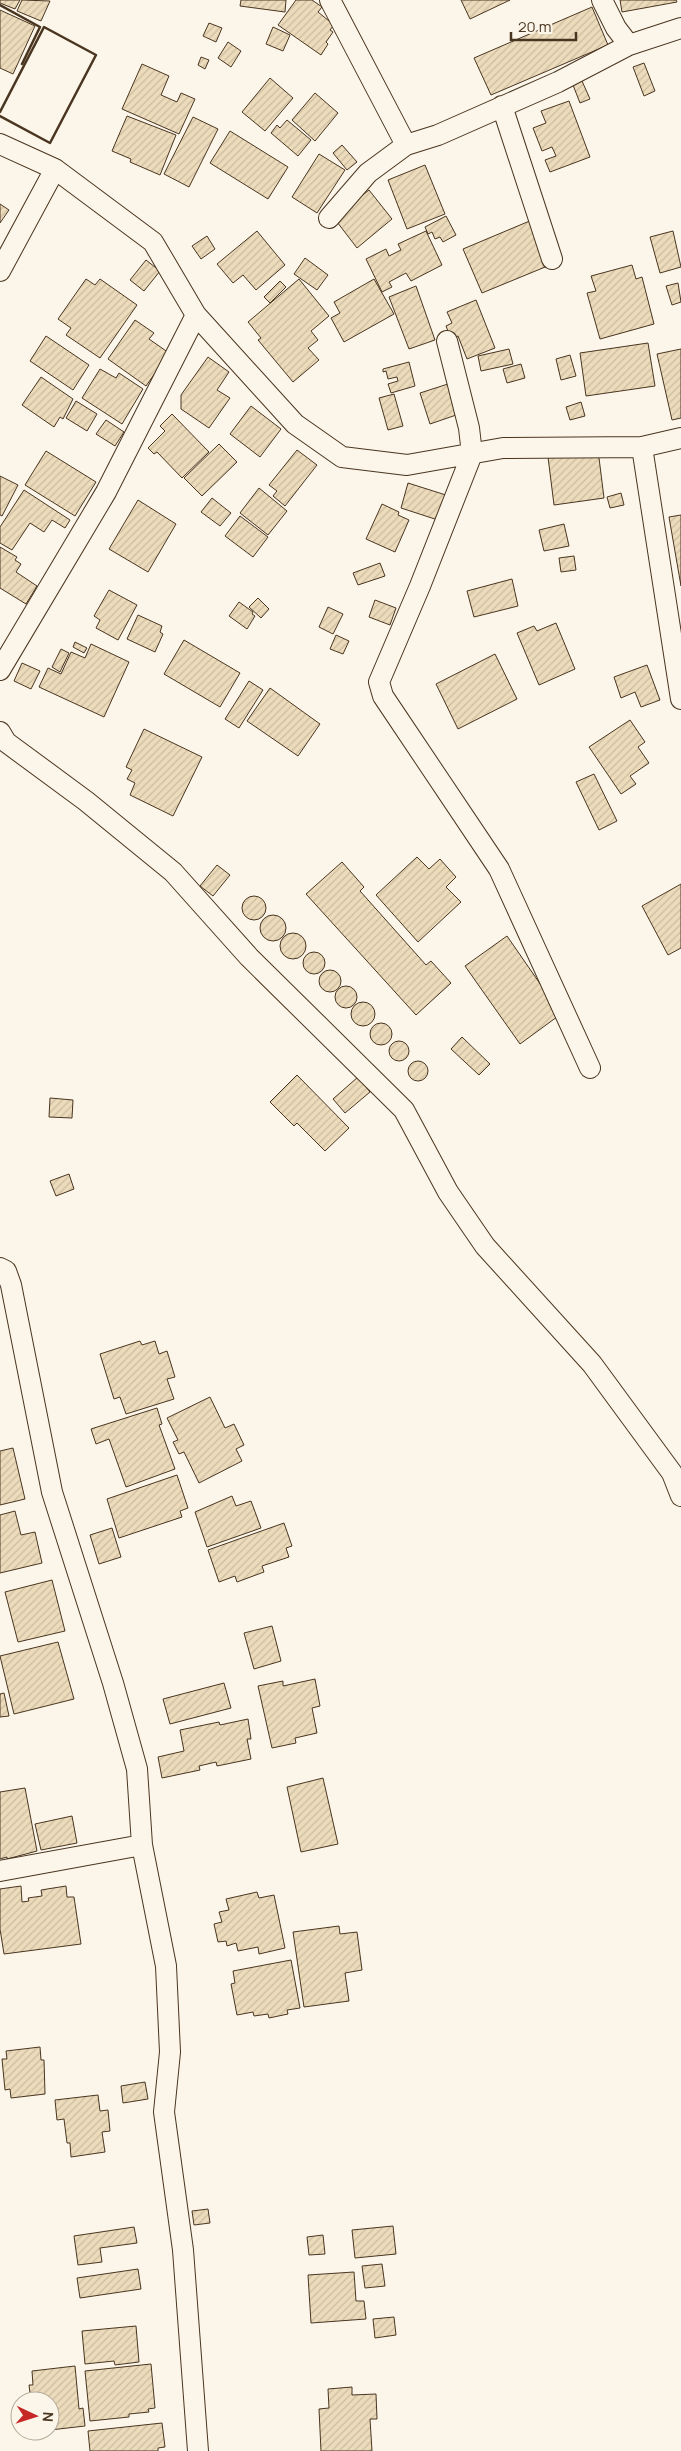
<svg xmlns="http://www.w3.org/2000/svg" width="681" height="2451" viewBox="0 0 681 2451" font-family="Manrope,sans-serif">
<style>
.building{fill:url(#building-hatch);stroke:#4a3520}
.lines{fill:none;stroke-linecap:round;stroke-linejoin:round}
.minor-casing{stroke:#4a3520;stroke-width:22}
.minor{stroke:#fbf6e9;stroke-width:20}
.wall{stroke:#4a3520;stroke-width:2.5}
</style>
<defs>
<pattern id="building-hatch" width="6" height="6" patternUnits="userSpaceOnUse" patternTransform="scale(1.25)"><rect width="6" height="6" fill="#ecdcbc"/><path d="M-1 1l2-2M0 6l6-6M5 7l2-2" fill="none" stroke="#ccbda1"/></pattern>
</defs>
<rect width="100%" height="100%" fill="#fbf6e9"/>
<path class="building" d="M 0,0 L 20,0 L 15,9 L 0,3 Z
M 22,0 L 50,1 L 41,21 L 17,11 Z
M 241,0 L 286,0 L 285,12 L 240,6 Z
M 296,0 L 312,0 L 322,7 L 318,12 L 334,25 L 330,30 L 333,32 L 326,42 L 328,44 L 321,55 L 278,25 Z
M 461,0 L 510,0 L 470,19 Z
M 620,0 L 676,0 L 677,2 L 622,12 Z
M 592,7 L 608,45 L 491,95 L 474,58 Z
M 0,10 L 35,26 L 13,74 L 0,68 Z
M 209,23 L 222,28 L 216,42 L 203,36 Z
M 273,27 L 290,35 L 283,51 L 266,44 Z
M 228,42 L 241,51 L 231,67 L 218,58 Z
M 201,57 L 209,60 L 205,69 L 198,65 Z
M 644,63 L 655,91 L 644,96 L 633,67 Z
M 142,64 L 169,76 L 161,95 L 177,102 L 181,93 L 195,99 L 179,134 L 122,109 Z
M 270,78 L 293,98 L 265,131 L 242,112 Z
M 582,81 L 590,99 L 580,103 L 573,85 Z
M 315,93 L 338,113 L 315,141 L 292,120 Z
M 569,101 L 590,157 L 550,172 L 545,160 L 556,156 L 552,147 L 542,151 L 533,128 L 546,123 L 541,111 Z
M 127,116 L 176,135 L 160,175 L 130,162 L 131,159 L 112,151 Z
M 193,117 L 218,129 L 189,187 L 164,174 Z
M 287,120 L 311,140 L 298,156 L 271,133 L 277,125 L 280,128 Z
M 230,131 L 288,167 L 268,199 L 210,163 Z
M 342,145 L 357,162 L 347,170 L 333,153 Z
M 319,154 L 345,170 L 317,213 L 292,197 Z
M 425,165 L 445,214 L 407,229 L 388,180 Z
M 369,190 L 392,219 L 357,248 L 334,218 Z
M 0,204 L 9,210 L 0,223 Z
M 446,216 L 456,235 L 443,242 L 440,237 L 435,239 L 432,232 L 428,234 L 425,227 Z
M 532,220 L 550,265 L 482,293 L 463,249 Z
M 257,231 L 285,265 L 256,290 L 243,275 L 233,283 L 217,264 Z
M 426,231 L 442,265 L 411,281 L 406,273 L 389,282 L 392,287 L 382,292 L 366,259 L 386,249 L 389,256 L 401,250 L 398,244 Z
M 673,231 L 681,267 L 660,273 L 650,237 Z
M 207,236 L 215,249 L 201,259 L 192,246 Z
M 305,258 L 328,275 L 317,290 L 294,274 Z
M 146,260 L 160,271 L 144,291 L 130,280 Z
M 632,265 L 636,279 L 642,277 L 654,324 L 600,339 L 587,293 L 596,291 L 591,276 Z
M 86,279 L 95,285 L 100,279 L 137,305 L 100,358 L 66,335 L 71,328 L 58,319 Z
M 299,279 L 329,316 L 311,331 L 318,340 L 308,348 L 319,360 L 293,382 L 258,340 L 261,338 L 248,322 Z
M 374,279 L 394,314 L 344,342 L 331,318 L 340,313 L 334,302 Z
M 280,281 L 286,287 L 270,303 L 264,297 Z
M 678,283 L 681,302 L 672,305 L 666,286 Z
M 416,286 L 435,340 L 409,349 L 389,297 Z
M 476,300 L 495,348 L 467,359 L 458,336 L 451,339 L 446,326 L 452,323 L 447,312 Z
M 135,320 L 154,333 L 149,339 L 169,353 L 146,386 L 108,359 Z
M 46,336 L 89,365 L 73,390 L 30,361 Z
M 648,343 L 655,386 L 586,396 L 580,353 Z
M 509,349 L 513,364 L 481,371 L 478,356 Z
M 681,349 L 681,418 L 672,420 L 657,354 Z
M 570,355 L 576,376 L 561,380 L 556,359 Z
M 208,357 L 229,372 L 217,390 L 230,398 L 209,428 L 181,409 L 181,395 Z
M 409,362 L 415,386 L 391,393 L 388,384 L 398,381 L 397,377 L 388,379 L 386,371 L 383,372 L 383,369 Z
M 521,364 L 525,378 L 507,383 L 503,369 Z
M 100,369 L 116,378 L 119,373 L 143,389 L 122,424 L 82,398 Z
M 41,377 L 73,399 L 63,419 L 60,417 L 54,427 L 22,405 Z
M 451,383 L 462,413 L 430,424 L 420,393 Z
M 394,394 L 403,426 L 388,430 L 379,398 Z
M 76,401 L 97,414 L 87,431 L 66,418 Z
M 581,402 L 585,416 L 570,420 L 566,407 Z
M 251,406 L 281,429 L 260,457 L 230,434 Z
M 172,414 L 209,452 L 182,478 L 157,452 L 154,454 L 148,448 L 165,431 L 160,426 Z
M 106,420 L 124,432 L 115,446 L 96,434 Z
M 219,444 L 237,462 L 202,496 L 184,478 Z
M 297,450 L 317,465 L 285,506 L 273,496 L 277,491 L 269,485 Z
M 598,450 L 604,498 L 554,505 L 548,457 Z
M 46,451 L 96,482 L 75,516 L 25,485 Z
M 0,476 L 18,485 L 2,516 L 0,515 Z
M 408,483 L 449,496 L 441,521 L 401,508 Z
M 259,488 L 287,511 L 268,535 L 240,513 Z
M 24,490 L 70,520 L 65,528 L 52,520 L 44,532 L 30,523 L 12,550 L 0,543 L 0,527 Z
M 621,493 L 624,505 L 610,508 L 607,497 Z
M 212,498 L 231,513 L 220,526 L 201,512 Z
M 138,500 L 176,524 L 148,572 L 109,549 Z
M 382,504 L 399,512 L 398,515 L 409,520 L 395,552 L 366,539 Z
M 681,515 L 681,586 L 669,517 Z
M 240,516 L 268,537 L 253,557 L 225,536 Z
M 564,524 L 569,546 L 544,551 L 539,530 Z
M 0,547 L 17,557 L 15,560 L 21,564 L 16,572 L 37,586 L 26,604 L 0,588 Z
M 574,556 L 576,570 L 561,572 L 559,558 Z
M 380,563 L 385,576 L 358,585 L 353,573 Z
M 512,579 L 518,606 L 474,617 L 467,591 Z
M 109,590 L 137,605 L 118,640 L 96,628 L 100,620 L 94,616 Z
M 258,598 L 269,609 L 261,618 L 249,607 Z
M 375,600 L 396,608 L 390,625 L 369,617 Z
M 239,602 L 253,612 L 252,614 L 255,616 L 247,629 L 229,616 Z
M 328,607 L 343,614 L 333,634 L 319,627 Z
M 138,615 L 162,626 L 160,632 L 163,634 L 155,652 L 127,639 Z
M 556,623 L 575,669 L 539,685 L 517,633 L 534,626 L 537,631 Z
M 336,635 L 349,641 L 343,654 L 330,649 Z
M 184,640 L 240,673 L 220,707 L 164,674 Z
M 75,642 L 87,648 L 84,653 L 73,647 Z
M 91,644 L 129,662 L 104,717 L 39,687 L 48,668 L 61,674 L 71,652 L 85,658 Z
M 61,649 L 69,653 L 60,672 L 52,667 Z
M 495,654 L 517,699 L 458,729 L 436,684 Z
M 22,663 L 40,671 L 31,689 L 14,681 Z
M 647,665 L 660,700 L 641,707 L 635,692 L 621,698 L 614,677 Z
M 249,681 L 263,690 L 239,728 L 225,719 Z
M 270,688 L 320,724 L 298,756 L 247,721 Z
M 630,720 L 645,742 L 638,747 L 649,763 L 630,776 L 636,784 L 621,794 L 589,747 Z
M 144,729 L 202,757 L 173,816 L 130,795 L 135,783 L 127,779 L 132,770 L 126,767 Z
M 594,774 L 617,821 L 599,830 L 576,782 Z
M 417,857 L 429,869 L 440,859 L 456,877 L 446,887 L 461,902 L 418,942 L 376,895 Z
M 342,862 L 364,887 L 360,891 L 426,965 L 431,961 L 451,983 L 416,1015 L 306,894 Z
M 217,865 L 230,875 L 213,896 L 200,886 Z
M 681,884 L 681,948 L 668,955 L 642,906 Z
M242 908a12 12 0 1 1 24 0a12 12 0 1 1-24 0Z
M260 928a13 13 0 1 1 26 0a13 13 0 1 1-26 0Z
M280 946a13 13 0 1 1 26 0a13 13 0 1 1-26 0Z
M 507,936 L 561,1014 L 520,1044 L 465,966 Z
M303 963a11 11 0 1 1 22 0a11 11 0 1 1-22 0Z
M319 981a11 11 0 1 1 22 0a11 11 0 1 1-22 0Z
M335 997a11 11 0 1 1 22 0a11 11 0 1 1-22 0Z
M351 1014a12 12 0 1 1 24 0a12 12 0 1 1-24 0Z
M370 1034a11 11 0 1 1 22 0a11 11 0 1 1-22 0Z
M 462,1037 L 490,1064 L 479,1075 L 451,1049 Z
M389 1051a10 10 0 1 1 20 0a10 10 0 1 1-20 0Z
M408 1071a10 10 0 1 1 20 0a10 10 0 1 1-20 0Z
M 297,1075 L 349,1128 L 325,1151 L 297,1123 L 294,1126 L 270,1102 Z
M 358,1077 L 370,1092 L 345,1113 L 333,1099 Z
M 50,1098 L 73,1100 L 72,1118 L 49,1117 Z
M 69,1174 L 74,1189 L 56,1196 L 50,1181 Z
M 140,1341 L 142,1345 L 155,1341 L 159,1354 L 167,1351 L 175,1377 L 167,1379 L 174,1399 L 126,1414 L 120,1397 L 114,1399 L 100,1354 Z
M 210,1397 L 225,1428 L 234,1424 L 244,1445 L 236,1449 L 242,1461 L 199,1483 L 184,1452 L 179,1454 L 173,1442 L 178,1440 L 167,1418 Z
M 157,1408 L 162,1424 L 159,1425 L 175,1469 L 126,1487 L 109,1439 L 96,1444 L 91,1429 Z
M 13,1448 L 25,1499 L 0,1505 L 0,1451 Z
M 177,1475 L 188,1508 L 180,1511 L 182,1517 L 119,1538 L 107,1499 Z
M 232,1496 L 236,1506 L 251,1501 L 261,1528 L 207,1547 L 195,1512 Z
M 15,1511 L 21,1535 L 35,1532 L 42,1563 L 0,1573 L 0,1515 Z
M 284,1523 L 292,1546 L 286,1548 L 289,1557 L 262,1566 L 264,1572 L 237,1582 L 235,1576 L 219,1582 L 208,1550 Z
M 112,1528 L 121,1557 L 99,1564 L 90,1535 Z
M 52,1580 L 65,1631 L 18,1642 L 5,1592 Z
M 272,1626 L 281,1661 L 254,1669 L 244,1633 Z
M 58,1642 L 74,1699 L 14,1714 L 0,1656 Z
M 315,1679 L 320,1706 L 312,1708 L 317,1733 L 295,1738 L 296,1743 L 272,1748 L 258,1686 L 283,1681 L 283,1686 Z
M 224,1683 L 231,1708 L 170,1724 L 163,1699 Z
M 4,1693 L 9,1716 L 0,1717 L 0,1694 Z
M 248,1719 L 251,1739 L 247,1739 L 251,1759 L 217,1766 L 216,1762 L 199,1766 L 200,1770 L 162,1778 L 158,1757 L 184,1751 L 180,1730 L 219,1722 L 220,1725 Z
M 323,1778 L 338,1844 L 301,1852 L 287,1787 Z
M 25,1788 L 37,1851 L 7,1859 L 7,1857 L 0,1859 L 0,1792 Z
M 72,1816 L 77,1843 L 41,1850 L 35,1824 Z
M 21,1886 L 22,1902 L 29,1901 L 28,1898 L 42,1896 L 41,1890 L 66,1886 L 67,1897 L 74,1897 L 81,1944 L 4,1954 L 0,1929 L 0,1889 Z
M 257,1892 L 259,1898 L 274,1895 L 285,1948 L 259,1954 L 258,1947 L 238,1951 L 236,1943 L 227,1946 L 226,1941 L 218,1942 L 214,1924 L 222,1922 L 219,1912 L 229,1910 L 226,1899 Z
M 339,1926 L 340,1934 L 357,1932 L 362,1970 L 345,1973 L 349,2001 L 304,2007 L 293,1932 Z
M 291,1960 L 300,2008 L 287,2010 L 288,2014 L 269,2018 L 268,2014 L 254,2016 L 253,2012 L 237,2015 L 231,1984 L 235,1983 L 233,1971 Z
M 40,2047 L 41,2060 L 44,2060 L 45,2094 L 11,2098 L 10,2089 L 5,2090 L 2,2059 L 7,2059 L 6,2051 Z
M 145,2082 L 148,2099 L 123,2103 L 121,2086 Z
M 98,2095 L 100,2111 L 108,2110 L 110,2131 L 102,2132 L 105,2152 L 71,2157 L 70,2143 L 67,2143 L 64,2119 L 57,2120 L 55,2100 Z
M 208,2209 L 210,2223 L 194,2225 L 192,2211 Z
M 393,2226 L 396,2254 L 355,2258 L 352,2230 Z
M 134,2227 L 137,2243 L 100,2248 L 102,2262 L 78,2265 L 74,2236 Z
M 323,2235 L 325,2254 L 309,2255 L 307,2237 Z
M 382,2264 L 385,2286 L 365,2288 L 362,2266 Z
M 138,2269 L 141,2289 L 80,2298 L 77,2278 Z
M 354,2272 L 356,2301 L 364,2301 L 366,2319 L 311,2323 L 308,2275 Z
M 394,2317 L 396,2335 L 375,2338 L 373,2319 Z
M 136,2326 L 139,2362 L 115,2365 L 114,2361 L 85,2364 L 82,2331 Z
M 151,2364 L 155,2408 L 148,2409 L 149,2412 L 129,2414 L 129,2417 L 90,2421 L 85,2371 Z
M 75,2366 L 79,2409 L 83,2408 L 85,2426 L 50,2430 L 50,2401 L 31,2401 L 29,2385 L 33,2385 L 32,2371 Z
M 352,2387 L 352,2395 L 376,2394 L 377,2419 L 370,2419 L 372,2451 L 321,2451 L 319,2409 L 329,2408 L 328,2389 Z
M 162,2423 L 165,2447 L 158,2448 L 158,2451 L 90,2451 L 88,2431 Z"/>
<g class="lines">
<g class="minor-casing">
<path id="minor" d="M 330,0 L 406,145
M 602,0 L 616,28 L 629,45
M 502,106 L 552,259
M 0,144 L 55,169 L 153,242 L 196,315 L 295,424 L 342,457 L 407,465 L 503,448 L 642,447 L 681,438
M 329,218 L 368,173 L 406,145 L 438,135 L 558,82 L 629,45 L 681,28
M 0,271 L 55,169
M 447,341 L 469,428 L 472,454 L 420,586 L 379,682 L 383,696 L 499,869 L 590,1068
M 642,447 L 681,699
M 0,670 L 106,492 L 196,315
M 0,732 L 6,742 L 86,801 L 173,872 L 249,957 L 404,1110 L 448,1192 L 485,1246 L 592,1364 L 672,1473 L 681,1496
M 0,1268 L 6,1271 L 11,1285 L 52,1492 L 113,1683 L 137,1769 L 142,1845 L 0,1871
M 142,1845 L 166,1966 L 170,2052 L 164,2112 L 183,2250 L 198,2451"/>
</g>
<use href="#minor" class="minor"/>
<path class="wall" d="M 0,5 L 40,27 L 22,64
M 0,112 L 44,27 L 96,55 L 50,143 L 0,116"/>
</g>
<g transform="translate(35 2416) rotate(94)"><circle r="24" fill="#fbf6e9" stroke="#b4a999"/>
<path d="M0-4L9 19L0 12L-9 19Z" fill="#c62828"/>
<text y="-8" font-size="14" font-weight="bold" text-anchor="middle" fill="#4a3520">N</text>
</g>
<path d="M511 32v8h65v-8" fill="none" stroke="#4a3520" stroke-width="2.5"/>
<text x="518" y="32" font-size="15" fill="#4a3520" stroke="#fbf6e9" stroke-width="4" paint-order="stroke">20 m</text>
</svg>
